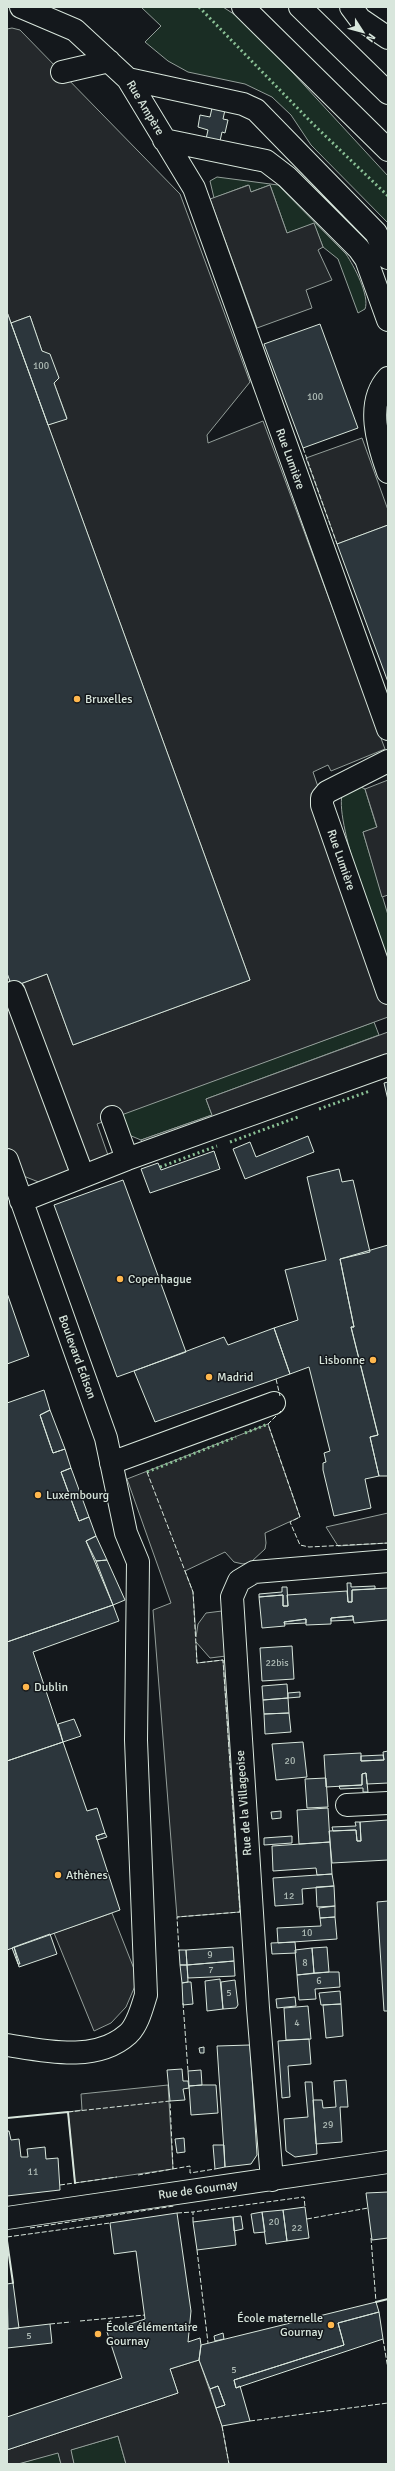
<svg xmlns="http://www.w3.org/2000/svg" width="395" height="2471" viewBox="0 0 395 2471" font-family="Signika,sans-serif">
<style>
.green{fill:#1a2d24;stroke:#939e99}
.parking{fill:#24282b;stroke:#939e99}
.building{fill:#2c363c;stroke:#d8e6dc}
.lines{fill:none;stroke-linecap:round;stroke-linejoin:round}
.minor-casing{stroke:#d8e6dc;stroke-width:24}
.major-casing{stroke:#d8e6dc;stroke-width:24}
.minor{stroke:#14181c;stroke-width:22}
.major{stroke:#14181c;stroke-width:22}
.hedge{stroke:#8ac095;stroke-width:3;stroke-dasharray:2 3;stroke-linecap:butt}
.fence{stroke:#d8e6dc;stroke-width:1;stroke-dasharray:5 2;stroke-linecap:butt}
.wall{stroke:#d8e6dc;stroke-width:2}
.poi-dot{fill:#ffb74d;stroke:#14181c;stroke-width:1.5}
.labels{text-anchor:middle;dominant-baseline:central;stroke-width:3;stroke-linejoin:round;paint-order:stroke}
.number-label{font-size:10px;fill:#adbab4}
.street-label{font-size:12px;fill:#d8e6dc;stroke:#14181c}
.poi-label{font-size:12px;fill:#d8e6dc;stroke:#14181c;text-anchor:start}
</style>
<rect width="100%" height="100%" fill="#14181c"/>
<path class="green" d="M 141,7 L 223,7 L 246,22 L 388,176 L 388,223 L 311,145 L 291,115 L 272,97 L 245,84 L 188,72 L 168,61 L 145,42 L 161,26 Z
M 217,177 L 278,185 L 346,254 C 354,266 370,296 365,309 L 358,313 L 338,259 L 323,247 L 314,224 L 287,233 L 270,185 L 251,192 L 248,185 L 214,198 L 210,181 Z
M 359,786 L 365,789 L 377,828 L 363,832 L 388,915 L 388,967 C 378,935 332,817 343,792 Z
M 374,1022 L 379,1035 L 206,1099 L 212,1115 L 141,1140 L 129,1135 L 121,1114 Z
M 118,2436 L 126,2464 L 74,2464 L 70,2450 Z
M 58,2452 L 61,2464 L 18,2464 Z"/>
<path class="parking" d="M 12,28 L 20,30 L 180,194 L 250,382 L 207,435 L 208,443 L 263,421 L 385,749 L 331,771 L 328,765 L 313,772 L 388,993 L 388,1017 L 97,1124 L 109,1158 L 41,1183 L 11,1171 L 7,1160 L 7,989 L 47,974 L 73,1045 L 250,980 L 48,425 L 67,418 L 54,383 L 59,378 L 42,351 L 30,316 L 11,323 L 7,312 L 7,29 Z
M 249,185 L 251,192 L 270,185 L 287,233 L 314,223 L 323,247 L 318,250 L 332,280 L 306,290 L 312,308 L 257,328 L 210,199 Z
M 362,438 L 388,510 L 388,525 L 337,544 L 306,458 Z
M 388,780 L 388,895 L 382,897 L 363,832 L 377,827 L 365,789 Z
M 388,1032 L 388,1065 L 145,1152 L 141,1140 L 212,1115 L 206,1099 Z
M 268,1424 L 300,1517 L 265,1533 L 266,1543 L 265,1549 L 251,1562 L 243,1564 L 234,1562 L 225,1552 L 185,1571 L 193,1592 L 196,1637 L 198,1624 L 206,1613 L 222,1611 L 226,1656 L 210,1658 L 196,1642 L 197,1663 L 223,1660 L 240,1912 L 177,1917 L 153,1610 L 171,1603 L 127,1479 Z
M 388,1513 L 388,1543 L 338,1546 L 326,1527 Z
M 112,1913 L 138,1979 L 126,2007 L 111,2023 L 94,2031 L 54,1933 Z
M 168,2085 L 173,2169 L 75,2183 L 68,2112 L 82,2110 L 81,2094 Z
M 199,2360 L 222,2426 L 229,2464 L 126,2464 L 118,2436 L 71,2450 L 74,2464 L 61,2464 L 58,2453 L 18,2464 L 7,2464 L 7,2450 L 178,2393 L 170,2369 Z"/>
<path class="building" d="M 212,108 L 225,110 L 223,119 L 228,120 L 225,133 L 222,132 L 220,141 L 206,139 L 208,130 L 198,127 L 200,115 L 210,117 Z
M 7,312 L 250,980 L 73,1045 L 47,974 L 12,987 L 7,973 Z
M 30,316 L 42,351 L 50,354 L 59,378 L 54,383 L 67,419 L 48,425 L 11,323 Z
M 320,324 L 358,428 L 303,448 L 264,344 Z
M 388,525 L 388,682 L 337,544 Z
M 388,1082 L 388,1100 L 384,1083 Z
M 308,1136 L 314,1152 L 245,1179 L 233,1149 L 250,1142 L 256,1157 Z
M 214,1151 L 220,1169 L 150,1193 L 141,1169 L 158,1163 L 161,1170 Z
M 339,1169 L 342,1182 L 353,1180 L 370,1252 L 340,1259 L 354,1327 L 351,1327 L 378,1435 L 370,1437 L 379,1476 L 365,1479 L 371,1508 L 334,1516 L 323,1470 L 323,1463 L 326,1462 L 324,1453 L 330,1451 L 309,1367 L 290,1374 L 274,1328 L 298,1320 L 285,1270 L 326,1260 L 307,1177 Z
M 123,1180 L 186,1352 L 117,1377 L 54,1205 Z
M 388,1245 L 388,1476 L 379,1476 L 370,1437 L 378,1435 L 351,1327 L 354,1327 L 340,1259 Z
M 7,1293 L 29,1356 L 7,1364 Z
M 274,1328 L 290,1374 L 155,1422 L 134,1371 L 224,1337 L 228,1345 Z
M 44,1390 L 50,1410 L 40,1415 L 53,1453 L 65,1449 L 71,1468 L 61,1472 L 79,1521 L 89,1517 L 96,1536 L 86,1541 L 113,1605 L 7,1642 L 7,1403 Z
M 50,1410 L 65,1449 L 53,1453 L 40,1415 Z
M 71,1468 L 89,1517 L 79,1521 L 61,1472 Z
M 96,1536 L 107,1560 L 96,1561 L 86,1541 Z
M 107,1560 L 125,1600 L 113,1605 L 96,1561 Z
M 347,1583 L 351,1583 L 351,1587 L 375,1586 L 375,1589 L 352,1590 L 352,1602 L 348,1602 Z
M 282,1587 L 287,1587 L 288,1606 L 283,1606 L 283,1595 L 259,1597 L 259,1594 L 282,1592 Z
M 388,1588 L 388,1620 L 354,1623 L 353,1616 L 331,1618 L 331,1624 L 306,1625 L 306,1619 L 284,1622 L 285,1626 L 262,1628 L 259,1597 L 283,1595 L 283,1606 L 288,1606 L 287,1595 L 347,1591 L 348,1602 L 352,1602 L 352,1590 Z
M 113,1605 L 119,1621 L 33,1652 L 63,1742 L 7,1761 L 7,1642 Z
M 353,1616 L 353,1620 L 331,1621 L 331,1618 Z
M 306,1619 L 306,1623 L 285,1624 L 284,1622 Z
M 292,1646 L 294,1679 L 262,1681 L 260,1648 Z
M 287,1684 L 288,1698 L 263,1700 L 262,1686 Z
M 300,1692 L 300,1697 L 288,1698 L 288,1693 Z
M 288,1698 L 289,1713 L 264,1714 L 263,1700 Z
M 289,1713 L 291,1732 L 265,1734 L 264,1714 Z
M 74,1719 L 81,1736 L 63,1742 L 58,1724 Z
M 63,1742 L 87,1811 L 97,1808 L 105,1833 L 96,1836 L 120,1910 L 7,1950 L 7,1761 Z
M 303,1742 L 307,1777 L 276,1780 L 272,1744 Z
M 388,1751 L 388,1783 L 367,1784 L 366,1773 L 362,1774 L 362,1785 L 326,1787 L 324,1755 L 361,1753 L 361,1761 L 384,1760 L 383,1752 Z
M 383,1755 L 384,1760 L 361,1761 L 361,1756 Z
M 366,1773 L 368,1792 L 363,1792 L 363,1788 L 340,1789 L 339,1786 L 362,1785 L 362,1774 Z
M 326,1778 L 328,1807 L 307,1808 L 305,1779 Z
M 328,1808 L 330,1842 L 299,1844 L 297,1810 Z
M 281,1811 L 281,1818 L 272,1819 L 271,1812 Z
M 388,1820 L 388,1860 L 332,1863 L 329,1831 L 356,1830 L 357,1841 L 361,1841 L 360,1822 Z
M 355,1822 L 360,1822 L 361,1841 L 357,1841 L 356,1830 L 333,1831 L 332,1827 L 356,1826 Z
M 105,1833 L 107,1837 L 97,1840 L 96,1836 Z
M 292,1836 L 292,1843 L 264,1845 L 264,1838 Z
M 330,1842 L 332,1874 L 317,1875 L 316,1868 L 273,1871 L 272,1846 Z
M 332,1874 L 334,1886 L 302,1889 L 303,1904 L 275,1906 L 273,1878 Z
M 334,1886 L 335,1906 L 317,1907 L 316,1887 Z
M 388,1901 L 388,2011 L 384,2011 L 377,1902 Z
M 335,1906 L 335,1917 L 320,1918 L 319,1908 Z
M 335,1917 L 337,1939 L 278,1943 L 277,1928 L 321,1926 L 320,1918 Z
M 50,1934 L 57,1954 L 19,1967 L 14,1947 Z
M 295,1942 L 296,1953 L 272,1954 L 271,1943 Z
M 14,1947 L 20,1964 L 18,1964 L 12,1948 Z
M 233,1947 L 234,1961 L 187,1965 L 186,1950 Z
M 327,1947 L 329,1972 L 314,1973 L 312,1948 Z
M 312,1948 L 314,1973 L 297,1975 L 295,1950 Z
M 179,1950 L 186,1950 L 187,1965 L 180,1965 Z
M 234,1961 L 235,1976 L 188,1978 L 187,1965 Z
M 180,1965 L 187,1965 L 188,1982 L 182,1983 Z
M 329,1972 L 339,1972 L 340,1987 L 315,1989 L 316,1999 L 299,2000 L 297,1975 Z
M 220,1979 L 223,2009 L 207,2011 L 205,1981 Z
M 235,1980 L 238,2005 L 236,2008 L 223,2009 L 221,1982 Z
M 188,1982 L 191,1982 L 193,2004 L 183,2005 L 182,1983 Z
M 340,1991 L 341,2004 L 321,2005 L 319,1993 Z
M 295,1997 L 296,2006 L 277,2008 L 276,1999 Z
M 341,2004 L 343,2036 L 326,2038 L 323,2005 Z
M 308,2006 L 311,2039 L 286,2040 L 284,2008 Z
M 309,2039 L 311,2064 L 288,2066 L 290,2097 L 282,2098 L 278,2041 Z
M 250,2045 L 257,2155 L 251,2164 L 225,2167 L 217,2046 Z
M 204,2047 L 204,2053 L 200,2053 L 199,2048 Z
M 182,2069 L 183,2081 L 188,2081 L 189,2088 L 183,2089 L 185,2100 L 170,2101 L 167,2070 Z
M 201,2070 L 202,2085 L 189,2086 L 188,2071 Z
M 346,2080 L 348,2107 L 340,2107 L 342,2142 L 316,2144 L 313,2100 L 322,2100 L 323,2108 L 336,2107 L 334,2081 Z
M 305,2082 L 312,2082 L 317,2154 L 295,2157 L 286,2151 L 284,2119 L 308,2117 Z
M 202,2085 L 216,2085 L 218,2113 L 191,2115 L 189,2086 Z
M 7,2131 L 9,2131 L 11,2140 L 19,2139 L 21,2157 L 28,2157 L 27,2149 L 45,2147 L 46,2159 L 58,2158 L 60,2190 L 7,2196 Z
M 184,2138 L 185,2152 L 177,2153 L 175,2139 Z
M 213,2145 L 224,2145 L 225,2167 L 215,2169 Z
M 388,2192 L 388,2238 L 372,2240 L 366,2193 Z
M 305,2207 L 309,2238 L 287,2241 L 283,2210 Z
M 283,2210 L 287,2241 L 266,2244 L 262,2212 Z
M 262,2212 L 265,2232 L 254,2233 L 251,2214 Z
M 177,2213 L 191,2311 L 188,2342 L 200,2338 L 201,2345 L 199,2360 L 170,2369 L 178,2393 L 7,2450 L 7,2417 L 122,2378 L 107,2332 L 145,2319 L 136,2251 L 114,2254 L 110,2223 Z
M 241,2216 L 243,2229 L 234,2231 L 233,2217 Z
M 233,2217 L 236,2245 L 197,2250 L 193,2222 Z
M 13,2283 L 19,2328 L 8,2329 L 7,2284 Z
M 376,2302 L 379,2312 L 338,2323 L 344,2345 L 234,2380 L 236,2388 L 240,2386 L 250,2421 L 222,2426 L 216,2408 L 225,2405 L 218,2386 L 210,2389 L 199,2360 L 201,2345 Z
M 379,2312 L 383,2339 L 236,2388 L 234,2380 L 344,2345 L 338,2323 Z
M 50,2324 L 52,2343 L 7,2348 L 7,2329 Z
M 223,2333 L 224,2339 L 215,2341 L 214,2336 Z
M 218,2386 L 225,2405 L 216,2408 L 210,2389 Z"/>
<g class="lines">
<g class="minor-casing">
<path id="minor" d="M 21,7 L 75,30 L 128,79 L 194,188 L 388,729
M 351,7 L 360,19 L 388,38
M 62,72 L 109,61
M 128,79 L 243,104 L 256,110 L 376,233 L 388,258
M 164,140 L 266,161 L 287,177 L 359,249 L 366,259 L 388,320
M 388,378 C 365,403 378,444 388,472
M 388,761 L 327,792 L 322,798 L 322,805 L 388,993
M 14,992 L 83,1176
M 112,1117 L 127,1159
M 7,1160 L 106,1438 L 126,1533 L 138,1562 L 136,1740 L 146,1995 C 142,2007 138,2025 128,2034 C 96,2063 45,2051 7,2045
M 21,1201 L 127,1159 L 388,1065
M 111,1463 L 274,1403
M 347,1805 L 388,1803
M 272,2180 L 258,2008 L 232,1597 L 239,1581 L 254,1572 L 388,1561
M 7,2218 L 388,2162"/>
</g>
<g class="major-casing">
<path id="major" d="M 243,7 L 388,150
M 300,7 L 388,93"/>
</g>
<use href="#minor" class="minor"/>
<use href="#major" class="major"/>
<path class="hedge" d="M 199,7 L 313,124 L 388,196
M 319,1109 L 370,1091
M 230,1142 L 298,1117
M 160,1167 L 217,1146
M 245,1433 L 268,1424
M 147,1472 L 236,1437"/>
<path class="fence" d="M 303,448 L 337,544
M 276,1379 L 280,1396
M 281,1411 L 268,1424 L 300,1517 L 290,1522 L 300,1545 L 309,1547 L 388,1543
M 147,1472 L 193,1592 L 197,1663 L 223,1660 L 240,1912 L 177,1917 L 179,1951
M 183,2003 L 188,2071
M 68,2112 L 170,2101 L 173,2169
M 138,2175 L 190,2166 L 190,2173 L 215,2169
M 60,2185 L 117,2177
M 177,2213 L 193,2212
M 307,2219 L 368,2208
M 193,2222 L 193,2212 L 304,2197 L 305,2207
M 30,2228 L 174,2206
M 7,2237 L 110,2223
M 371,2238 L 376,2302
M 197,2250 L 208,2343
M 80,2321 L 145,2315
M 50,2324 L 71,2322
M 383,2339 L 388,2369
M 250,2421 L 388,2403
M 222,2426 L 229,2464"/>
<path class="wall" d="M 7,2118 L 68,2112 L 75,2183
M 7,2241 L 13,2283
M 376,2302 L 388,2299"/>
</g>
<g class="poi-dot">
<circle cx="77" cy="699" r="4"/>
<circle cx="120" cy="1279" r="4"/>
<circle cx="373" cy="1360" r="4"/>
<circle cx="209" cy="1377" r="4"/>
<circle cx="38" cy="1495" r="4"/>
<circle cx="26" cy="1687" r="4"/>
<circle cx="58" cy="1875" r="4"/>
<circle cx="331" cy="2325" r="4"/>
<circle cx="98" cy="2334" r="4"/>
</g>
<g class="labels">
<g class="number-label">
<text x="41" y="366">100</text>
<text x="315" y="397">100</text>
<text x="277" y="1663">22bis</text>
<text x="290" y="1761">20</text>
<text x="289" y="1896">12</text>
<text x="307" y="1933">10</text>
<text x="210" y="1955">9</text>
<text x="305" y="1963">8</text>
<text x="211" y="1970">7</text>
<text x="319" y="1981">6</text>
<text x="229" y="1993">5</text>
<text x="297" y="2023">4</text>
<text x="328" y="2125">29</text>
<text x="33" y="2172">11</text>
<text x="274" y="2222">20</text>
<text x="297" y="2228">22</text>
<text x="29" y="2336">5</text>
<text x="234" y="2370">5</text>
</g>
<g class="street-label">
<text transform="translate(145 108) rotate(59)">Rue Ampère</text>
<text transform="translate(290 459) rotate(70)">Rue Lumière</text>
<text transform="translate(341 860) rotate(71)">Rue Lumière</text>
<text transform="translate(77 1357) rotate(70)">Boulevard Edison</text>
<text transform="translate(244 1803) rotate(-94)">Rue de la Villageoise</text>
<text transform="translate(198 2190) rotate(-8)">Rue de Gournay</text>
</g>
<g class="poi-label">
<text x="85" y="699">Bruxelles</text>
<text x="128" y="1279">Copenhague</text>
<text x="365" y="1360" text-anchor="end">Lisbonne</text>
<text x="217" y="1377">Madrid</text>
<text x="46" y="1495">Luxembourg</text>
<text x="34" y="1687">Dublin</text>
<text x="66" y="1875">Athènes</text>
<text x="323" y="2318" text-anchor="end">École maternelle<tspan x="323" dy="14">Gournay</tspan></text>
<text x="106" y="2327">École élémentaire<tspan x="106" dy="14">Gournay</tspan></text>
</g>
</g>
<rect width="395" height="2471" fill="none" stroke="#d8e6dc" stroke-width="16"/>
<g transform="translate(363 32) rotate(126)" stroke="#14181c" stroke-width="3" paint-order="stroke">
<path d="M0-3L7 15L0 10L-7 15Z" fill="#d8e6dc"/>
<text y="-6" font-size="11" font-weight="bold" text-anchor="middle" fill="#d8e6dc">N</text>
</g>
</svg>
